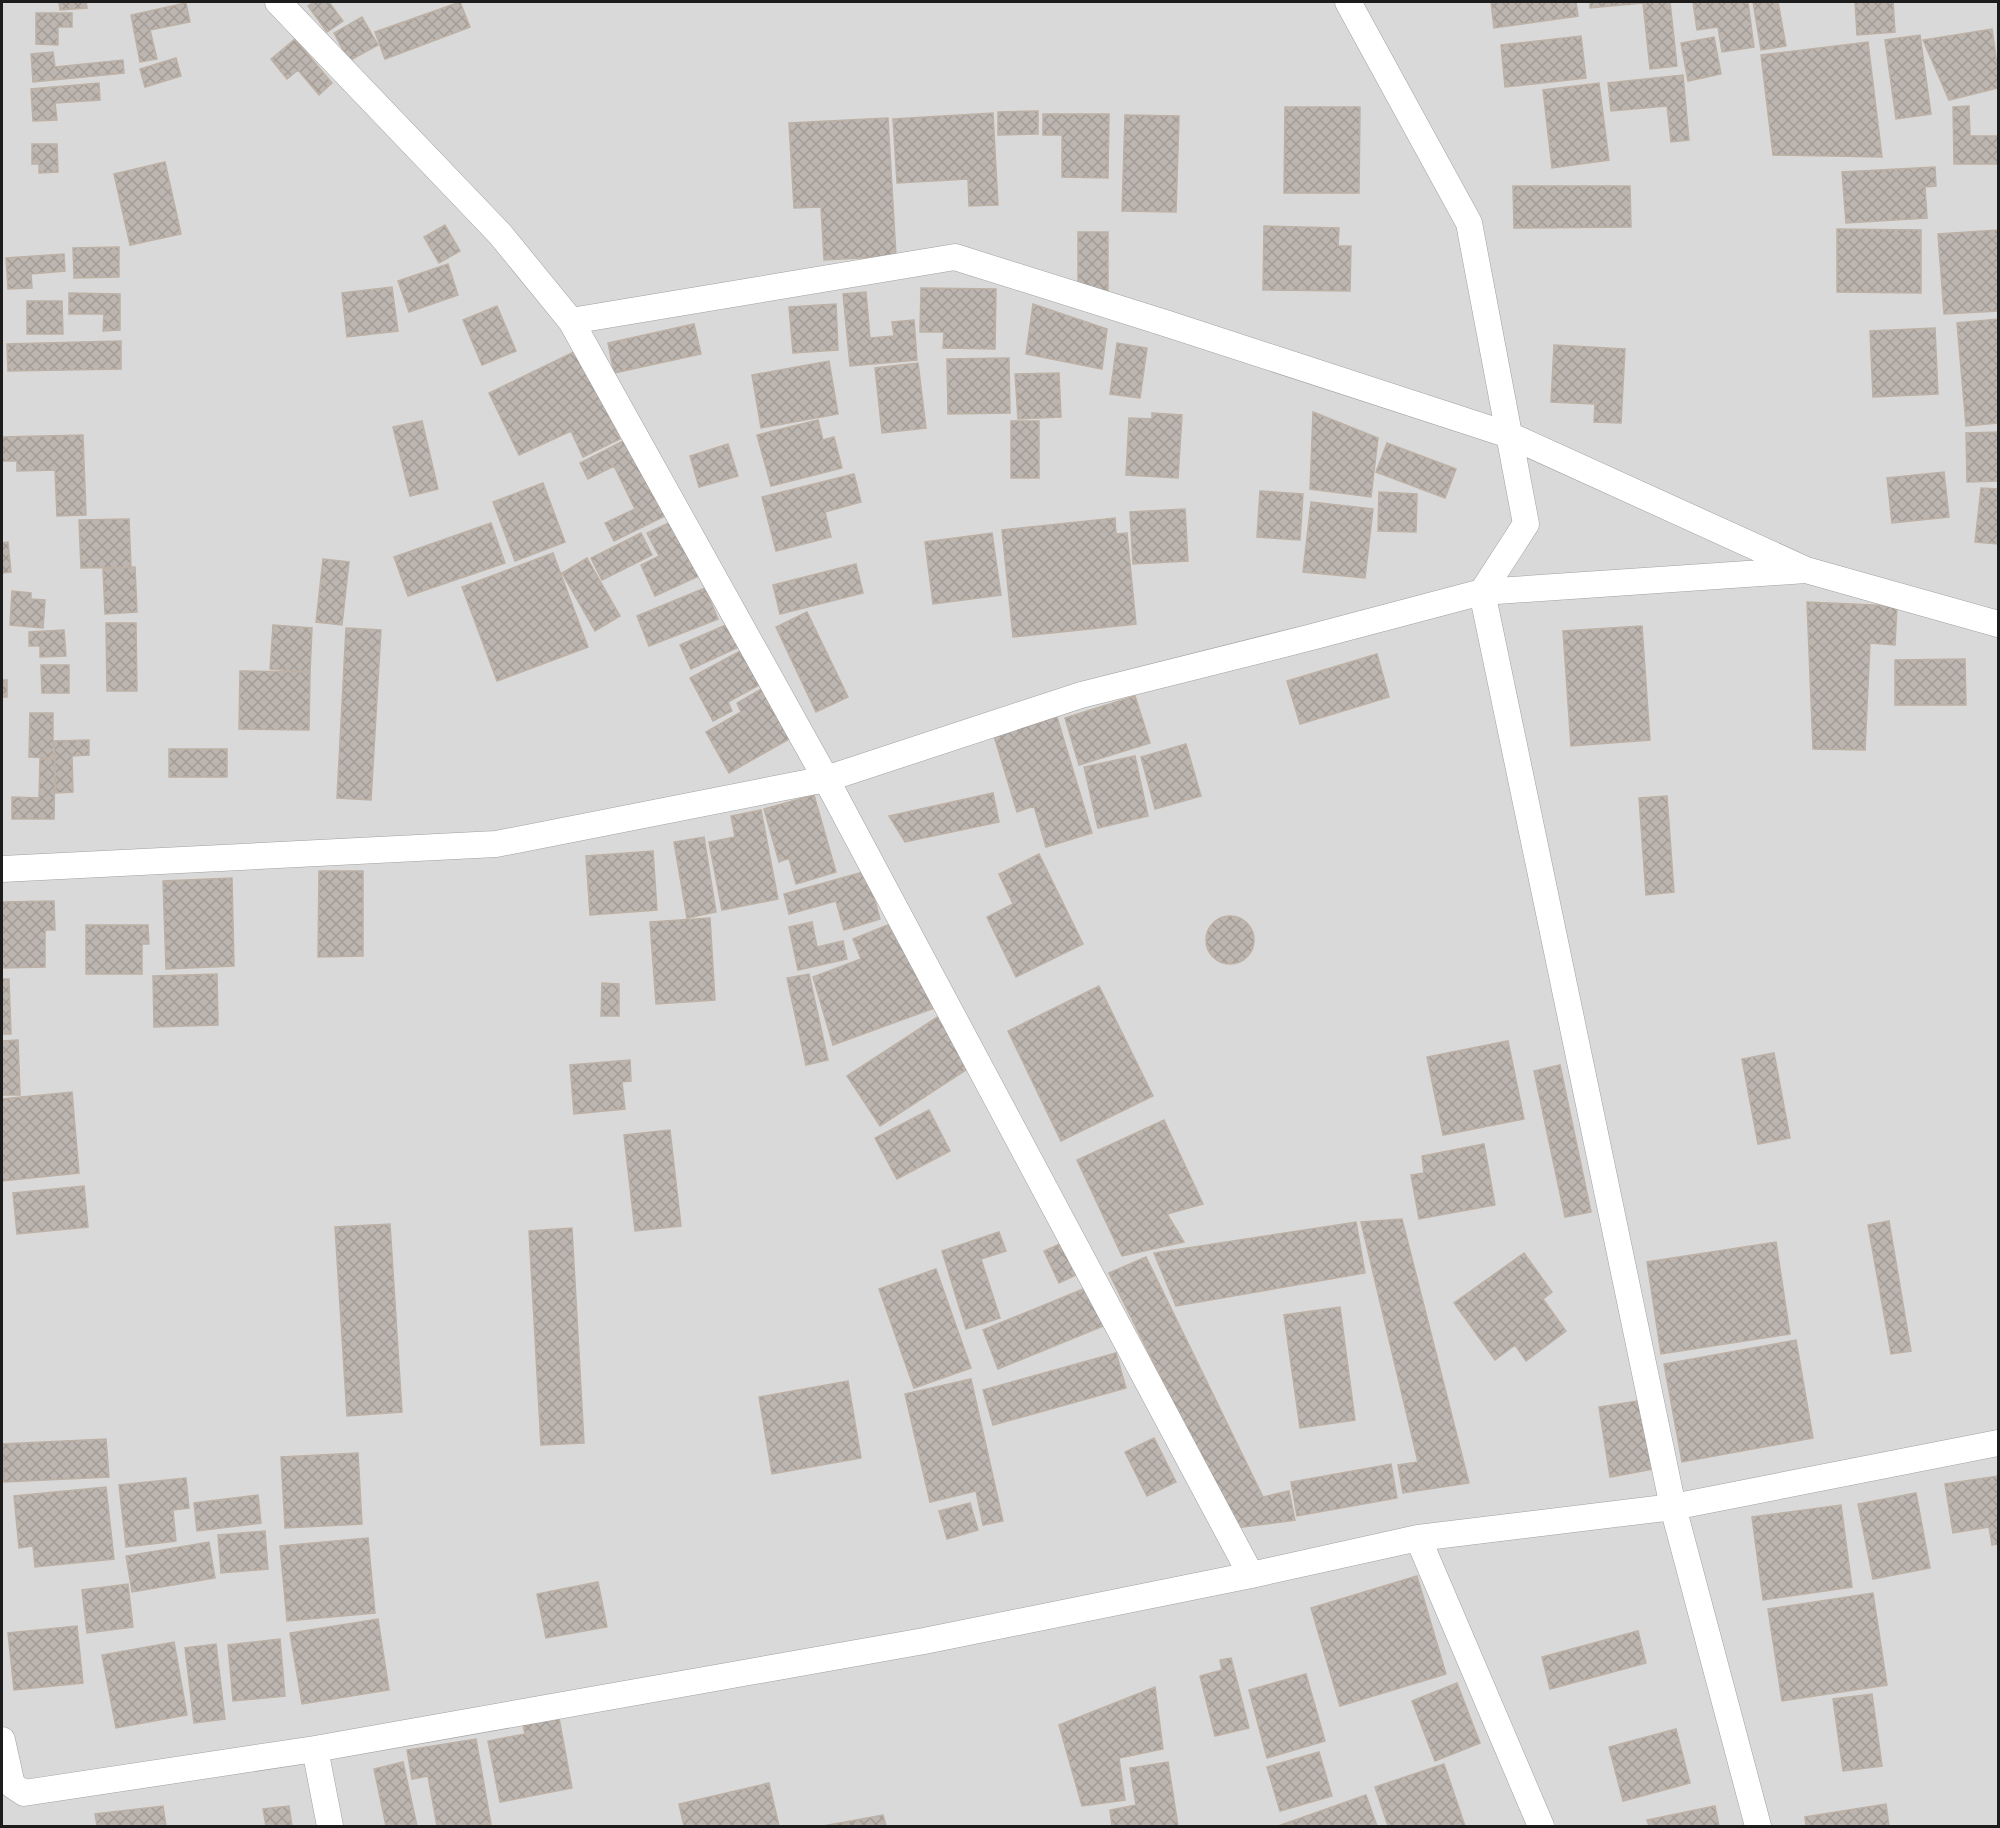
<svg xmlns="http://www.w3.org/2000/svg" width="2000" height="1828" viewBox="0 0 2000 1828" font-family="'Sofia Sans Condensed',sans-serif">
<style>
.residential{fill:#dad9d9}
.building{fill:url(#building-cross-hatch);stroke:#bdb1a6;stroke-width:1.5}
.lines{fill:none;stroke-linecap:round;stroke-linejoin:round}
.street-casing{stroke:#a0a0a0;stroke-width:27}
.street{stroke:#fff;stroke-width:26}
</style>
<defs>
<pattern id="building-cross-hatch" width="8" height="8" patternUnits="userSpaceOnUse" patternTransform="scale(1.5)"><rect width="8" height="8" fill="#bdb5af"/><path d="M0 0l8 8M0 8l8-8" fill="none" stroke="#a29b96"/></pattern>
</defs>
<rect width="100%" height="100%" fill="#edeae3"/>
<path class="residential" d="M 2,2 L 1998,2 L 1998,1826 L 2,1826 Z"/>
<path class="building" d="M 59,2 L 86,2 L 87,8 L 60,10 Z
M 314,2 L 329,2 L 343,21 L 327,32 L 308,6 Z
M 460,2 L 470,27 L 385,59 L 375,32 Z
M 1491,2 L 1576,2 L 1578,16 L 1494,28 Z
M 1590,2 L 1670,2 L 1677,66 L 1650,69 L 1643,3 L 1590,8 Z
M 1693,2 L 1748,2 L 1754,47 L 1722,52 L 1718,27 L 1697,30 Z
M 1753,2 L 1778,2 L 1786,46 L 1761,50 Z
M 1855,2 L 1893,2 L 1895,32 L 1857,35 Z
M 186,3 L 190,22 L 150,30 L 157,59 L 140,62 L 131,15 Z
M 36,13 L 72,13 L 72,27 L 58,27 L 58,45 L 36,44 Z
M 362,17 L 378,45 L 349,61 L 334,33 Z
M 1992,29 L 1998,72 L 1998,88 L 1949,100 L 1923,40 Z
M 1920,35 L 1931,114 L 1896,119 L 1885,40 Z
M 1581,36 L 1586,78 L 1505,87 L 1501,45 Z
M 1714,37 L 1721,74 L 1688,81 L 1681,43 Z
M 295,39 L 332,83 L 319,95 L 298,70 L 287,79 L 271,59 Z
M 1868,42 L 1882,157 L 1773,155 L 1761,55 Z
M 53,52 L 55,67 L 123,60 L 124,73 L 33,82 L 31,54 Z
M 176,58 L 181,76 L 145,87 L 140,69 Z
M 1683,75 L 1689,140 L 1671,142 L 1667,106 L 1611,111 L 1608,83 Z
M 99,83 L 100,100 L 55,103 L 57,120 L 33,121 L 31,89 Z
M 1599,83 L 1609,160 L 1552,168 L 1543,90 Z
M 1969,106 L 1970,136 L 1998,136 L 1998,164 L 1954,164 L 1953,107 Z
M 1285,107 L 1360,107 L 1359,193 L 1284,193 Z
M 1038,111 L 1038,134 L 998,135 L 998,112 Z
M 993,113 L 998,205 L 969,206 L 968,179 L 897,183 L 893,119 Z
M 1043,114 L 1109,114 L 1108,178 L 1062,177 L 1062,135 L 1043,135 Z
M 1125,115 L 1179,116 L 1176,212 L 1122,211 Z
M 888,118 L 896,256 L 824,260 L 821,207 L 794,208 L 789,123 Z
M 32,144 L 57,144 L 58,172 L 39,173 L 39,164 L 32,164 Z
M 165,162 L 181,234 L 130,245 L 114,174 Z
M 1935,167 L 1936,186 L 1925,187 L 1927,218 L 1846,223 L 1842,172 Z
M 1513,186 L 1630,186 L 1631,227 L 1514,228 Z
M 445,225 L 460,251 L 439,263 L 424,237 Z
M 1264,226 L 1339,228 L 1338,246 L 1351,246 L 1350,291 L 1263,290 Z
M 1837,229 L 1921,230 L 1921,293 L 1837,292 Z
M 1998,230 L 1998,311 L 1944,314 L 1938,234 Z
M 1078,232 L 1108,232 L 1108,291 L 1078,291 Z
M 119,247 L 119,277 L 74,278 L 73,248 Z
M 64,254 L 65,271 L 31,274 L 32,288 L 8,289 L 6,258 Z
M 448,264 L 458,295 L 409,312 L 398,281 Z
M 392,287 L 398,331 L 347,337 L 342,293 Z
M 921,288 L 996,289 L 995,349 L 943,348 L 944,332 L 920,332 Z
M 866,292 L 870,338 L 894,336 L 892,322 L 914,320 L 917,360 L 850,366 L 843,294 Z
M 69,293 L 120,294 L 120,330 L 103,331 L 104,314 L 69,314 Z
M 27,301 L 62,301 L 63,334 L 27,334 Z
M 836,304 L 838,350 L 793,353 L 789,307 Z
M 1033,304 L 1107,329 L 1102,369 L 1026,354 Z
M 497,306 L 516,351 L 482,365 L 463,320 Z
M 1998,319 L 1998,423 L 1966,426 L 1957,323 Z
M 694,324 L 701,354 L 614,373 L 608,343 Z
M 1935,328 L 1938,394 L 1873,397 L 1870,331 Z
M 121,341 L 121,369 L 8,371 L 7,344 Z
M 1117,343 L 1147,348 L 1140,398 L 1110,394 Z
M 1554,345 L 1625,349 L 1621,423 L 1594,422 L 1595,404 L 1551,402 Z
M 578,350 L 620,439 L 583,457 L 571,431 L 519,455 L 489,393 Z
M 1009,358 L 1010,413 L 948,414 L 947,359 Z
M 829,361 L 838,414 L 761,428 L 752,375 Z
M 918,363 L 926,428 L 882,433 L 875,368 Z
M 1059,373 L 1061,417 L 1018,419 L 1015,374 Z
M 1313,412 L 1378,438 L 1371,497 L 1310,489 Z
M 1152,413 L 1182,415 L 1178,478 L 1126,475 L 1129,418 L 1152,419 Z
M 818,420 L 823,440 L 834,437 L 842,468 L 771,486 L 757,435 Z
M 422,421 L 438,489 L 410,496 L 393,427 Z
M 1011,421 L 1039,421 L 1039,478 L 1011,478 Z
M 1998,432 L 1998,481 L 1967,482 L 1966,433 Z
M 83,435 L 86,515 L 57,516 L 55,470 L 17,471 L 17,461 L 2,461 L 2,437 Z
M 627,439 L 665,516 L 614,541 L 605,523 L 635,509 L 614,466 L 588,479 L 580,463 Z
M 1387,443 L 1456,469 L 1445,498 L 1376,472 Z
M 728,444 L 738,476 L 699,487 L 690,456 Z
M 1944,472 L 1949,517 L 1892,523 L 1887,478 Z
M 854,474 L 861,502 L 825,512 L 831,537 L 776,551 L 762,497 Z
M 543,483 L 565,542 L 515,561 L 493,502 Z
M 1981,488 L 1998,489 L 1998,544 L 1975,542 Z
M 1260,491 L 1303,494 L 1300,540 L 1257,537 Z
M 1379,492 L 1417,494 L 1416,532 L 1378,531 Z
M 1311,502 L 1373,509 L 1365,578 L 1303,572 Z
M 1185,509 L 1188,561 L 1133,564 L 1130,512 Z
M 1115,518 L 1116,534 L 1127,533 L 1136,624 L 1013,637 L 1002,530 Z
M 129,519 L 131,567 L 81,568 L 79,520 Z
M 673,521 L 699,576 L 655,596 L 641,565 L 659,556 L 647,533 Z
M 491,523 L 505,563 L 408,596 L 394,557 Z
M 641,533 L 652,555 L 602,580 L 591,558 Z
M 992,533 L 1001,595 L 933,604 L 925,542 Z
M 8,542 L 11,572 L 2,573 L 2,543 Z
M 553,553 L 588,647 L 497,681 L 462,587 Z
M 587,558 L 620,616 L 595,631 L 562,573 Z
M 323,559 L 349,562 L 342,625 L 316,622 Z
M 856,564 L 863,593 L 780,614 L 773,585 Z
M 135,567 L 137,612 L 105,614 L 103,569 Z
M 705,588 L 718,619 L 649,646 L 637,616 Z
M 12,591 L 31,593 L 31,599 L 45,600 L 43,628 L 10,625 Z
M 1807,602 L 1897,606 L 1895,645 L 1870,643 L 1865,750 L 1813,749 Z
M 807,612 L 848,697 L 816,712 L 776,627 Z
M 106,623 L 136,623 L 137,691 L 107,691 Z
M 728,624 L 739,647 L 691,669 L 680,645 Z
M 273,625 L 312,628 L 310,672 L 270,669 Z
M 1642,626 L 1650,740 L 1571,746 L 1563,631 Z
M 346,628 L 381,630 L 371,800 L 337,798 Z
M 64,630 L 66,656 L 40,657 L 40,646 L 29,646 L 29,632 Z
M 744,649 L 763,683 L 728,702 L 732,711 L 713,721 L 690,678 Z
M 1377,654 L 1389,697 L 1300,724 L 1287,681 Z
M 1965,659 L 1966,705 L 1895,705 L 1895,660 Z
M 41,665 L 69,665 L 69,693 L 42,693 Z
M 240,671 L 310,672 L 309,730 L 239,729 Z
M 2,680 L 7,680 L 7,697 L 2,697 Z
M 763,688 L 791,738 L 729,773 L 706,732 L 741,712 L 737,703 Z
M 1135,696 L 1150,743 L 1079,765 L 1065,718 Z
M 30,713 L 53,713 L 53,758 L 29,757 Z
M 1057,717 L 1092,833 L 1046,847 L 1034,806 L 1017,812 L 994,736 Z
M 89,740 L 89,755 L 72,756 L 73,792 L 56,793 L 54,741 Z
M 1186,744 L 1201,796 L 1155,809 L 1141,757 Z
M 169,749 L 227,749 L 227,777 L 169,777 Z
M 1135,756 L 1148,816 L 1098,828 L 1084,767 Z
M 40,759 L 55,759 L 54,819 L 12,819 L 12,797 L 39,798 Z
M 993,793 L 999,822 L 905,842 L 889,816 Z
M 814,795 L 836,872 L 796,884 L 789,858 L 779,862 L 764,809 Z
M 1667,796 L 1674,892 L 1646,895 L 1639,798 Z
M 761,810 L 778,899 L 722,910 L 709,842 L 735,837 L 731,816 Z
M 704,837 L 716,912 L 687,918 L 674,842 Z
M 653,851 L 657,910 L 590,915 L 586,856 Z
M 1039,854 L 1083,944 L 1016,977 L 987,917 L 1013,904 L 999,874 Z
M 319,871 L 363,871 L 363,956 L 318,957 Z
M 867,871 L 880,919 L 844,930 L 836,901 L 789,914 L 784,894 Z
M 232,878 L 234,966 L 166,969 L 163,881 Z
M 54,901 L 55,930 L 45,930 L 45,967 L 2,968 L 2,902 Z
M1206 940a24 24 0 1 1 48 0a24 24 0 1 1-48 0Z
M 710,918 L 715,1000 L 656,1004 L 650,922 Z
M 812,922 L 817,947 L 843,941 L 847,959 L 798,970 L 789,927 Z
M 86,925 L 148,925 L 149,944 L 142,944 L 142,974 L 86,974 Z
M 888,925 L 937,1007 L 833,1045 L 813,977 L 861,959 L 853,939 Z
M 217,974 L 218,1025 L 154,1027 L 153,976 Z
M 809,974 L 828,1060 L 806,1065 L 787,978 Z
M 2,979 L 9,979 L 11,1034 L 2,1034 Z
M 602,983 L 619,984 L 619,1016 L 601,1016 Z
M 1099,986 L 1153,1096 L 1061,1141 L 1008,1031 Z
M 939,1016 L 972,1066 L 880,1126 L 847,1076 Z
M 18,1040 L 20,1095 L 2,1095 L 2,1041 Z
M 1508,1041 L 1524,1119 L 1443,1135 L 1427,1057 Z
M 1774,1053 L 1790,1138 L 1758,1144 L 1742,1059 Z
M 630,1060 L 631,1081 L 622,1082 L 625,1109 L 574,1114 L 570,1065 Z
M 1560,1065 L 1591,1212 L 1565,1217 L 1534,1071 Z
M 72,1092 L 79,1173 L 2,1181 L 2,1099 Z
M 929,1110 L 950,1151 L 897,1179 L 875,1138 Z
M 1164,1120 L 1203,1204 L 1167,1214 L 1184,1242 L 1122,1256 L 1077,1160 Z
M 670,1130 L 681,1226 L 635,1231 L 624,1135 Z
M 1484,1144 L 1495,1205 L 1419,1219 L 1411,1175 L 1424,1173 L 1422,1156 Z
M 84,1186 L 88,1227 L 17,1234 L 13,1193 Z
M 1402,1219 L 1469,1483 L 1403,1493 L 1398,1465 L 1418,1462 L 1361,1222 Z
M 1889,1221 L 1911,1351 L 1891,1354 L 1868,1225 Z
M 1356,1222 L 1365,1273 L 1176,1306 L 1154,1253 Z
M 390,1224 L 402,1412 L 347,1416 L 335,1227 Z
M 572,1228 L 584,1443 L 541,1445 L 529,1231 Z
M 999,1232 L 1006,1251 L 981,1259 L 1000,1318 L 966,1329 L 942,1251 Z
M 1064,1242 L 1078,1274 L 1059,1283 L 1044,1251 Z
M 1776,1242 L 1790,1334 L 1661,1354 L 1647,1262 Z
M 1524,1253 L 1552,1292 L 1543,1299 L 1566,1331 L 1526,1361 L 1515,1345 L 1495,1360 L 1454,1303 Z
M 1146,1257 L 1263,1497 L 1289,1491 L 1295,1520 L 1236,1528 L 1109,1273 Z
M 936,1269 L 971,1368 L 914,1388 L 879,1289 Z
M 1088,1287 L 1103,1326 L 998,1369 L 983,1330 Z
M 1340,1307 L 1355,1420 L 1300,1428 L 1284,1315 Z
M 1796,1340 L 1813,1438 L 1682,1462 L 1664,1364 Z
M 1116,1353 L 1126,1388 L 993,1425 L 983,1390 Z
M 971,1379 L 1003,1521 L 983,1525 L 976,1491 L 930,1502 L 905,1394 Z
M 848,1381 L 861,1458 L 772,1474 L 759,1397 Z
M 1643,1400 L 1654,1469 L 1610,1477 L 1599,1407 Z
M 1154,1438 L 1176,1482 L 1147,1496 L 1125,1452 Z
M 106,1439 L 109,1477 L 4,1482 L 2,1444 Z
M 358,1453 L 362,1524 L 285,1528 L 281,1457 Z
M 1391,1464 L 1397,1498 L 1297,1516 L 1291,1482 Z
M 1998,1476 L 1998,1544 L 1992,1545 L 1989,1527 L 1953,1533 L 1945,1484 Z
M 186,1478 L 189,1508 L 173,1510 L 176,1541 L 126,1547 L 119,1485 Z
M 106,1487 L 114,1559 L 35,1567 L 33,1546 L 19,1548 L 14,1496 Z
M 1916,1493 L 1930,1568 L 1873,1579 L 1858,1504 Z
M 258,1495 L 261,1523 L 197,1531 L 194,1503 Z
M 970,1503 L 978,1530 L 947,1539 L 939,1511 Z
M 1841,1505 L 1852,1587 L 1763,1600 L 1752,1517 Z
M 265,1531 L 268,1569 L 221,1573 L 218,1535 Z
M 368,1538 L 375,1613 L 287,1621 L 280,1546 Z
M 209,1542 L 215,1578 L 132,1592 L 126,1556 Z
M 1417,1576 L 1446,1674 L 1340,1706 L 1311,1608 Z
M 598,1582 L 607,1627 L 546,1638 L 537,1594 Z
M 128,1584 L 133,1627 L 87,1633 L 82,1590 Z
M 1873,1593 L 1887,1685 L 1782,1701 L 1768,1609 Z
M 378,1619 L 389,1690 L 302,1704 L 290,1633 Z
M 77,1626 L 83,1683 L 14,1690 L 8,1633 Z
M 1638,1631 L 1646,1663 L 1550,1689 L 1542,1657 Z
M 280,1639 L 285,1696 L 233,1701 L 228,1645 Z
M 174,1642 L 187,1715 L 116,1728 L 102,1655 Z
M 216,1644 L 225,1719 L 194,1723 L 185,1648 Z
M 1231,1658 L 1249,1728 L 1215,1736 L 1200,1676 L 1222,1670 L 1220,1660 Z
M 1306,1674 L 1325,1741 L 1267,1758 L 1249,1690 Z
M 1457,1683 L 1480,1743 L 1435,1761 L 1412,1701 Z
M 1155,1687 L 1163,1749 L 1119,1758 L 1125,1800 L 1082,1806 L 1059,1725 Z
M 1872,1694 L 1882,1766 L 1843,1771 L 1833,1699 Z
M 558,1713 L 572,1788 L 500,1802 L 488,1741 L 525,1734 L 522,1720 Z
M 1676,1729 L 1690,1783 L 1623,1801 L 1609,1747 Z
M 476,1739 L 491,1824 L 473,1826 L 437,1826 L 428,1776 L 412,1779 L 407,1750 Z
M 1319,1752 L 1332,1796 L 1280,1811 L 1267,1767 Z
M 403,1762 L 417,1826 L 386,1826 L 374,1769 Z
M 1168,1762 L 1178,1826 L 1112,1826 L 1110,1810 L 1136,1805 L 1130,1768 Z
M 1444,1764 L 1465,1826 L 1388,1826 L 1375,1787 Z
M 769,1783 L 779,1826 L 684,1826 L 679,1804 Z
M 1366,1795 L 1377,1826 L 1278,1826 Z
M 1886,1804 L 1889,1826 L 1806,1826 L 1805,1817 Z
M 163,1806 L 166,1826 L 97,1826 L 95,1814 Z
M 289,1806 L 292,1826 L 266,1826 L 263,1809 Z
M 1715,1806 L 1719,1826 L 1649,1826 L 1647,1820 Z
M 883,1815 L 886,1826 L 823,1826 Z"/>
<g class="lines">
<g class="street-casing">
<path id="street" d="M 278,2 L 500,234 L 571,321 L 826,779 L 1251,1575
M 1348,2 L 1469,223 L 1526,524 L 1482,592 L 1673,1507 L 1758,1826
M 571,321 L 955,257 L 1168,324 L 1509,435 L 1804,569
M 2,869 L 496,844 L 826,779 L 1081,695 L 1308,638 L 1482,592 L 1806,570 L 1998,624
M 1418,1538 L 1541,1826
M 2,1740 L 12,1785 L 24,1793 L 315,1749 L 924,1641 L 1251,1575 L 1418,1538 L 1673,1507 L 1998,1443
M 315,1749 L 330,1826"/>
</g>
<use href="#street" class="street"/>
</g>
<rect width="2000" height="1828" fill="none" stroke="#1c1c1c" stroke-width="6"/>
</svg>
